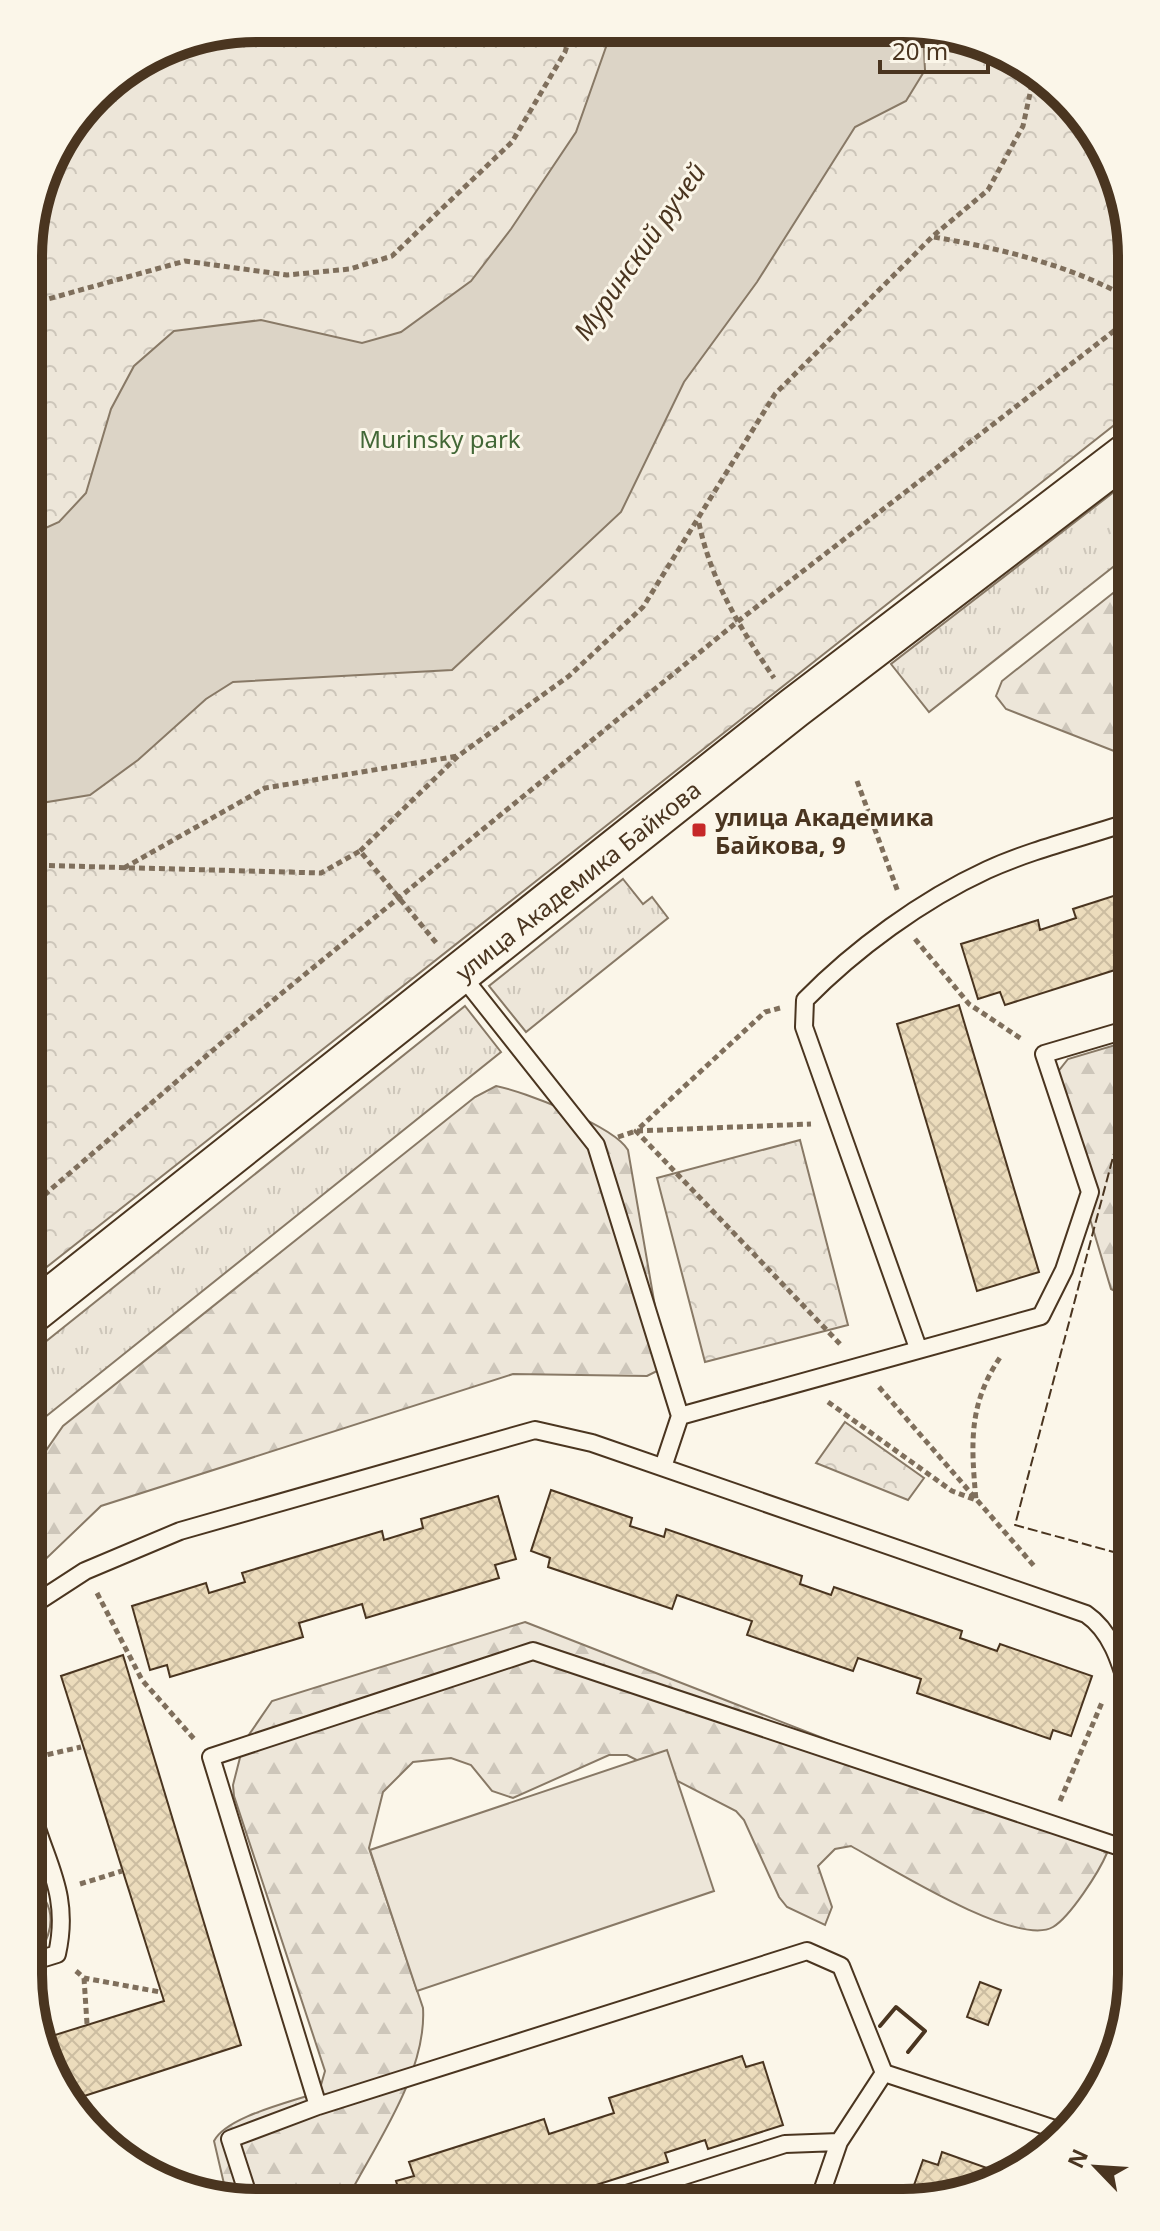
<svg xmlns="http://www.w3.org/2000/svg" width="1160" height="2231" viewBox="0 0 1160 2231" font-family="'Noto Sans',sans-serif">
<style>
.grass{fill:url(#grass-tufts);stroke:#887966;stroke-width:2}
.forest{fill:url(#forest-firs);stroke:#887966;stroke-width:2}
.park{fill:url(#park-crowns);stroke:#887966;stroke-width:2}
.pitch{fill:#ede6d9;stroke:#887966;stroke-width:2}
.water{fill:#dcd4c6;stroke:#887966;stroke-width:2}
.building{fill:url(#building-cross-hatch);stroke:#4a3520;stroke-width:2}
.lines{fill:none;stroke-linecap:round;stroke-linejoin:round}
.service-casing{stroke:#4a3520;stroke-width:20}
.tertiary-casing{stroke:#4a3520;stroke-width:44}
.path{stroke:#7f6f5c;stroke-width:5;stroke-dasharray:6 4;stroke-linecap:butt}
.service{stroke:#fbf6e9;stroke-width:16}
.tertiary{stroke:#fbf6e9;stroke-width:40}
.fence{stroke:#4a3520;stroke-width:2;stroke-dasharray:10 4;stroke-linecap:butt}
.wall{stroke:#4a3520;stroke-width:4}
.poi-dot{fill:#c62828;stroke:#fbf6e9;stroke-width:3}
.labels{text-anchor:middle;dominant-baseline:central;stroke-width:6;stroke-linejoin:round;paint-order:stroke}
.park-label{font-size:24px;fill:#436837;stroke:#fbf6e9}
.poi-label{font-size:24px;font-weight:bold;fill:#4a3520;stroke:#fbf6e9;text-anchor:start}
.street-label{font-size:24px;fill:#4a3520;stroke:#fbf6e9}
.water-label{font-size:26px;font-style:italic;fill:#4a3520;stroke:#fbf6e9}
.rim{fill:none;stroke:#4a3520;stroke-width:10}
</style>
<defs>
<pattern id="grass-tufts" width="24" height="20" patternUnits="userSpaceOnUse" patternTransform="scale(2)"><rect width="24" height="20" fill="#ede6d9"/><path d="M3 7l-1-3M5 7V3M7 7l1-3M15 17l-1-3M17 17v-4M19 17l1-3" fill="none" stroke="#cdc6ba"/></pattern>
<pattern id="forest-firs" width="22" height="20" patternUnits="userSpaceOnUse" patternTransform="scale(2)"><rect width="22" height="20" fill="#ede6d9"/><path d="M5 1l3.5 6h-7zM16 11l3.5 6h-7z" fill="#cdc6ba"/></pattern>
<pattern id="park-crowns" width="20" height="18" patternUnits="userSpaceOnUse" patternTransform="scale(2)"><rect width="20" height="18" fill="#ede6d9"/><path d="M2 6a3 3 0 1 1 6 0M12 15a3 3 0 1 1 6 0" fill="none" stroke="#cdc6ba"/></pattern>
<pattern id="building-cross-hatch" width="8" height="8" patternUnits="userSpaceOnUse" patternTransform="scale(2)"><rect width="8" height="8" fill="#ecdcbc"/><path d="M0 0l8 8M0 8l8-8" fill="none" stroke="#ccbda1"/></pattern>
</defs>
<rect width="100%" height="100%" fill="#fbf6e9"/>
<path class="grass" d="M 1132,478 L 1132,552 L 929,712 L 891,664 Z
M 623,879 L 643,904 L 652,897 L 668,918 L 526,1032 L 489,986 Z
M 465,1006 L 501,1052 L 29,1430 L 29,1355 Z"/>
<path class="forest" d="M 1132,578 L 1132,758 L 1006,709 L 996,696 L 1002,681 Z
M 1132,1040 L 1132,1300 L 1111,1289 L 1054,1099 L 1057,1073 L 1068,1059 Z
M 496,1086 C 523,1091 614,1126 628,1150 L 662,1347 L 661,1369 L 647,1376 L 513,1374 L 101,1506 L 28,1576 L 29,1475 L 63,1426 L 475,1097 Z
M 525,1622 L 1072,1835 L 1107,1853 C 1099,1872 1070,1917 1053,1927 C 1017,1948 887,1866 851,1846 L 835,1849 L 818,1866 L 832,1907 L 825,1925 L 787,1907 L 779,1897 L 744,1820 L 736,1811 L 627,1755 L 609,1755 L 513,1798 L 492,1791 L 471,1765 L 451,1758 L 413,1762 L 383,1792 L 369,1848 L 423,2008 C 427,2073 375,2145 346,2201 L 228,2201 L 214,2141 C 227,2116 292,2102 319,2092 L 325,2071 L 234,1796 L 233,1785 L 244,1742 L 272,1701 Z
M 28,1882 C 53,1900 57,1923 41,1950 L 28,1953 Z"/>
<path class="park" d="M 257,28 L 947,32 L 1054,85 L 1120,184 L 1132,257 L 1132,411 L 29,1281 L 30,228 L 52,155 L 106,85 L 170,45 Z
M 800,1140 L 848,1325 L 705,1362 L 657,1178 Z
M 845,1422 L 924,1478 L 908,1500 L 816,1463 Z"/>
<path class="pitch" d="M 667,1750 L 714,1891 L 417,1991 L 370,1850 Z"/>
<path class="water" d="M 612,30 L 923,32 L 925,70 L 906,101 L 855,127 L 757,282 L 684,382 L 621,512 L 452,670 L 233,682 L 206,699 L 138,760 L 90,795 L 29,805 L 30,535 L 59,522 L 86,493 L 111,409 L 134,366 L 174,331 L 261,320 L 362,343 L 401,332 L 471,281 L 511,229 L 576,132 Z"/>
<path class="building" d="M 1132,890 L 1132,950 L 1114,956 L 1118,969 L 1005,1005 L 1000,992 L 978,999 L 961,944 L 1038,920 L 1040,930 L 1076,918 L 1073,909 Z
M 959,1005 L 1039,1272 L 977,1291 L 897,1024 Z
M 551,1490 L 632,1518 L 630,1526 L 664,1537 L 666,1529 L 802,1576 L 800,1584 L 831,1595 L 834,1587 L 962,1631 L 960,1638 L 997,1651 L 1000,1644 L 1092,1676 L 1071,1736 L 1053,1730 L 1050,1739 L 917,1693 L 921,1679 L 858,1658 L 853,1671 L 747,1635 L 752,1621 L 677,1595 L 672,1609 L 548,1567 L 550,1558 L 531,1551 Z
M 498,1496 L 516,1559 L 495,1565 L 499,1578 L 366,1618 L 362,1604 L 299,1623 L 303,1637 L 170,1677 L 167,1665 L 150,1670 L 132,1606 L 206,1583 L 209,1593 L 245,1582 L 242,1573 L 382,1531 L 384,1540 L 423,1528 L 421,1519 Z
M 123,1655 L 241,2045 L 75,2099 L 39,2040 L 164,2001 L 61,1676 Z
M 980,1982 L 1001,1990 L 988,2025 L 967,2017 Z
M 742,2056 L 746,2067 L 763,2062 L 783,2125 L 708,2149 L 705,2140 L 665,2153 L 668,2162 L 543,2202 L 525,2202 L 524,2199 L 514,2202 L 402,2201 L 396,2181 L 414,2176 L 409,2162 L 544,2119 L 549,2134 L 614,2113 L 609,2098 Z
M 942,2152 L 1001,2173 L 976,2191 L 908,2202 L 923,2160 L 938,2165 Z"/>
<g class="lines">
<g class="service-casing">
<path id="service" d="M 459,972 L 596,1145 L 680,1416 L 1041,1316 L 1064,1270 L 1090,1192 L 1044,1054 L 1132,1028
M 918,1348 L 804,1027 L 805,1000 C 855,949 922,900 987,870 C 1033,849 1085,837 1132,821
M 663,1467 L 680,1416
M 28,1608 L 85,1571 L 180,1531 L 535,1430 L 592,1443 L 1086,1614 C 1114,1633 1122,1669 1132,1701
M 28,1963 L 57,1954 C 73,1883 35,1852 28,1788
M 884,2073 L 841,1966 L 807,1951 L 318,2106 L 211,1757 L 533,1651 L 1132,1851
M 250,2201 L 230,2139 L 318,2106
M 601,2202 L 785,2144 L 839,2142
M 818,2203 L 839,2142 L 884,2073 L 1061,2131"/>
</g>
<g class="tertiary-casing">
<g id="tertiary">
<path id="s1" d="M 29,1315 L 794,708 L 1132,450"/>
</g>
</g>
<path class="path" d="M 934,237 C 1002,249 1071,265 1132,300
M 30,304 L 185,261 L 287,275 L 350,269 L 392,256 L 512,142 L 565,52 L 572,30
M 699,523 C 711,581 740,628 774,678
M 857,781 L 898,892
M 360,851 L 458,756 L 569,676 L 643,607 L 775,394 L 933,236 L 988,190 L 1023,126 L 1034,75
M 29,865 L 321,873 L 360,851 L 438,945
M 124,868 L 265,788 L 458,756
M 915,939 L 969,1004 L 1023,1040
M 780,1008 L 765,1012 L 636,1131 L 840,1344
M 618,1137 L 636,1131 L 811,1124
M 29,1208 L 233,1033 L 737,622 L 1132,317
M 879,1387 L 1035,1567
M 828,1402 L 952,1491 L 976,1500 C 971,1444 968,1404 1001,1356
M 97,1593 L 142,1680 L 195,1740
M 28,1759 L 81,1747
M 1060,1801 L 1103,1700
M 80,1884 L 122,1871
M 76,1971 L 84,1978 L 160,1992
M 84,1978 L 87,2024
M 733,2187 L 767,2203"/>
<use href="#service" class="service"/>
<use href="#tertiary" class="tertiary"/>
<path class="fence" d="M 1132,1557 L 1015,1525 L 1128,1101 L 1132,1100"/>
<path class="wall" d="M 880,2026 L 896,2007 L 925,2031 L 908,2052"/>
</g>
<rect class="poi-dot" x="691" y="822" width="16" height="16" rx="4"/>
<g class="labels">
<g class="park-label">
<text x="440" y="438">Murinsky park</text>
</g>
<g class="poi-label">
<text x="715" y="816">улица Академика<tspan x="715" dy="28">Байкова, 9</tspan></text>
</g>
<g class="street-label">
<text stroke="none"><textPath href="#s1" startOffset="700">улица Академика Байкова</textPath></text>
</g>
<g class="water-label">
<text transform="translate(639 251) rotate(-55)">Муринский ручей</text>
</g>
</g>
<path d="M0 0H1160V2231H0ZM257 42H903A215 215 0 0 1 1118 257V1974A215 215 0 0 1 903 2189H257A215 215 0 0 1 42 1974V257A215 215 0 0 1 257 42Z" fill="#fbf6e9" fill-rule="evenodd"/>
<path class="rim" d="M257 42H903A215 215 0 0 1 1118 257V1974A215 215 0 0 1 903 2189H257A215 215 0 0 1 42 1974V257A215 215 0 0 1 257 42Z"/>
<g transform="translate(1096 2167) rotate(295)" stroke="#fbf6e9" stroke-width="6" paint-order="stroke">
<path d="M0-6L14 30L0 20L-14 30Z" fill="#4a3520"/>
<text y="-12" font-size="22" font-weight="bold" text-anchor="middle" fill="#4a3520">N</text>
</g>
<path d="M880 60v12h108v-12" fill="none" stroke="#4a3520" stroke-width="4"/>
<text x="892" y="60" font-size="24" fill="#4a3520" stroke="#fbf6e9" stroke-width="6" paint-order="stroke">20 m</text>
</svg>
